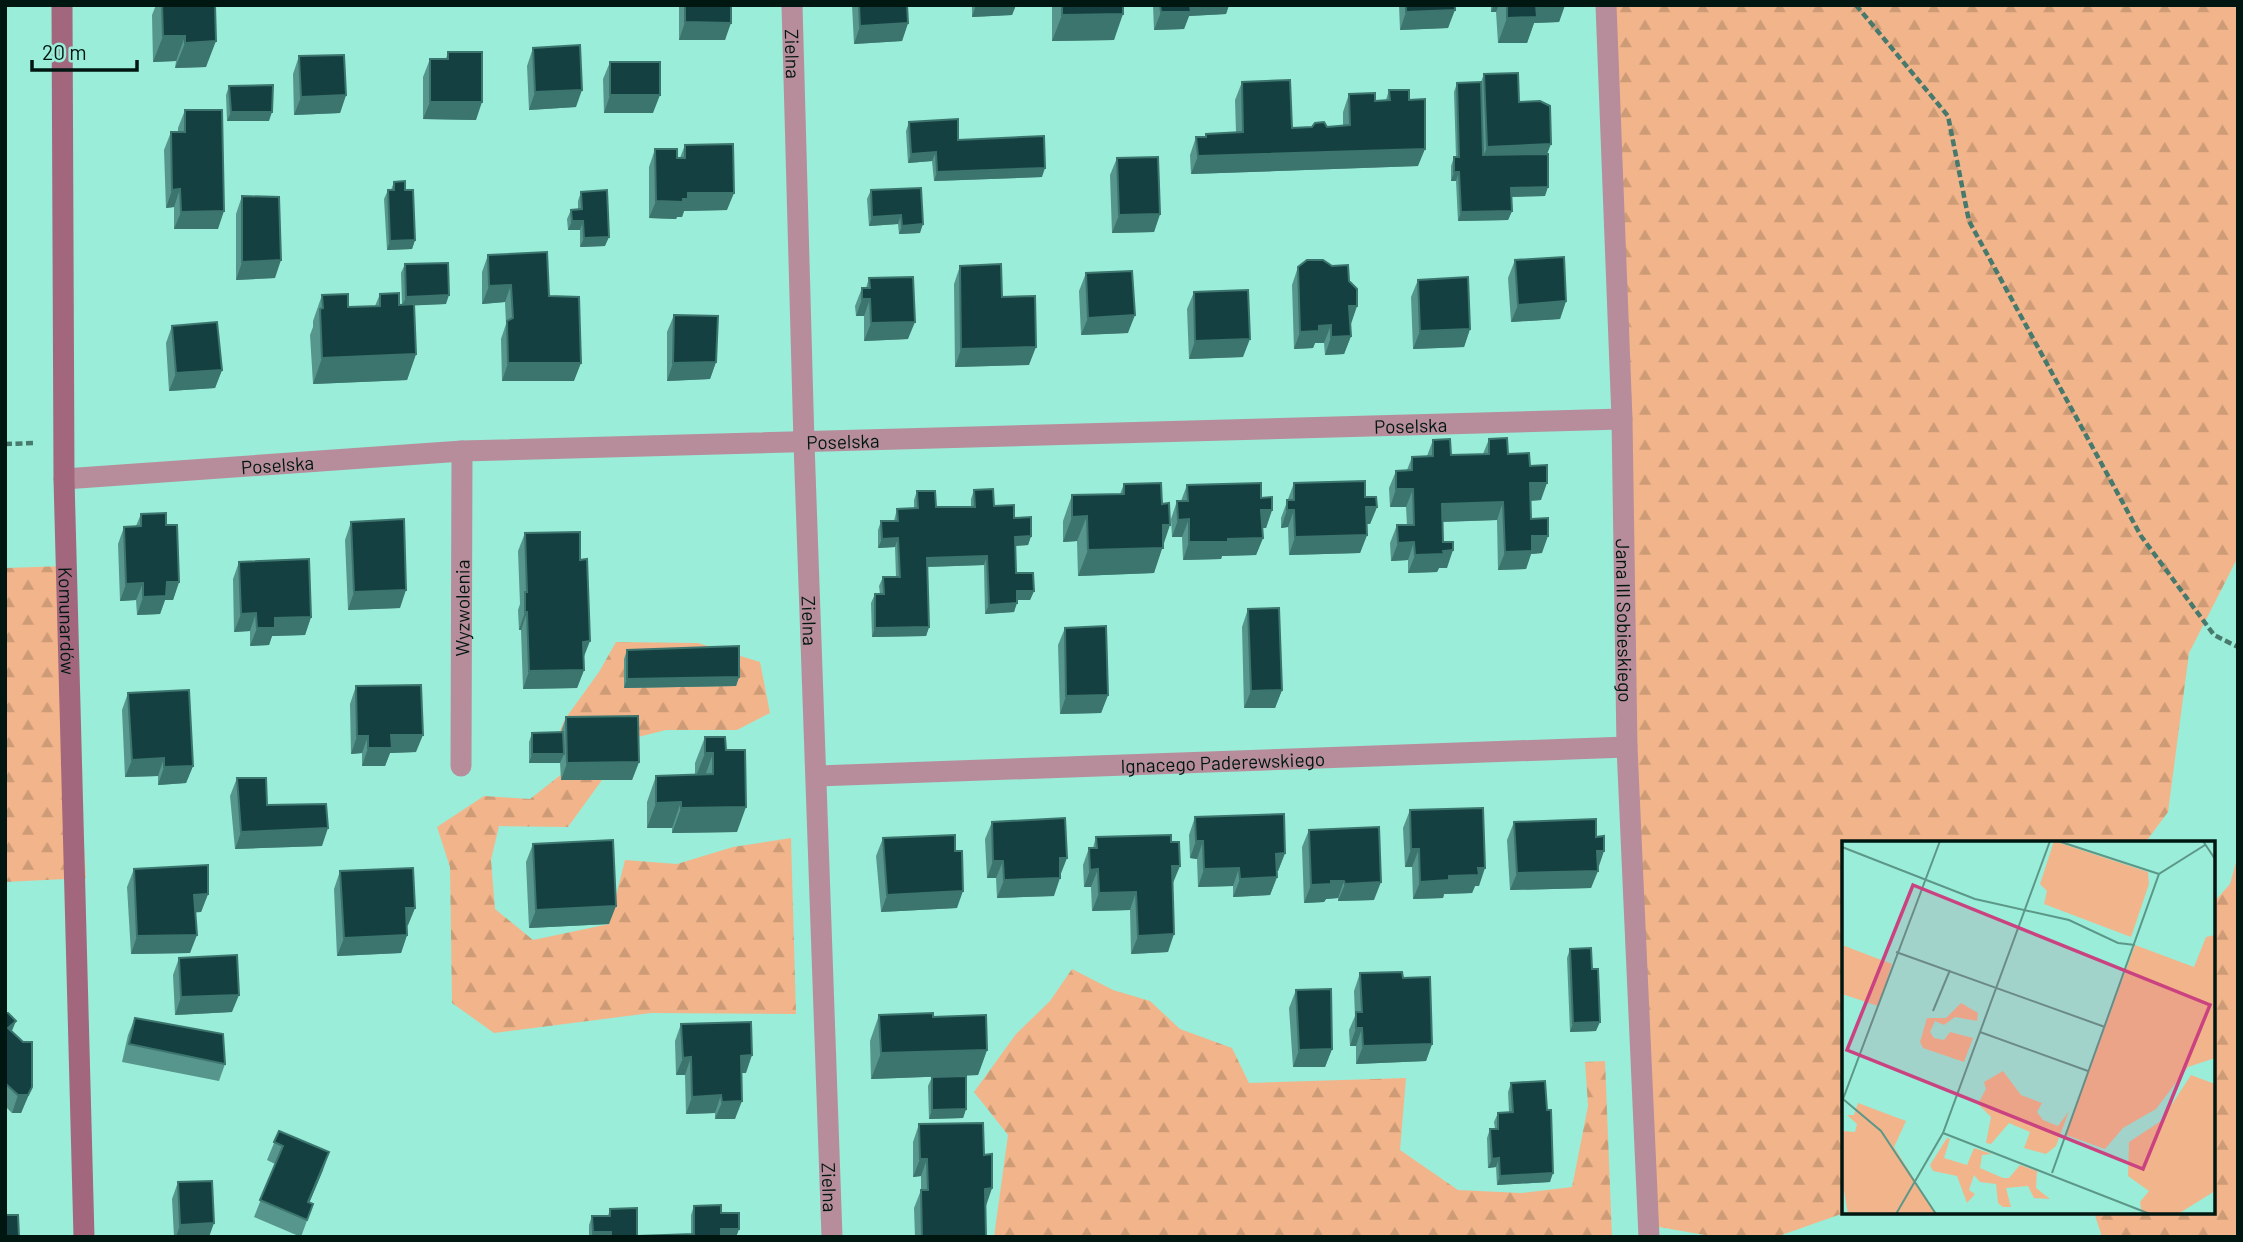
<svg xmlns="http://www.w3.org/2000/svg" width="2243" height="1242" viewBox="0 0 2243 1242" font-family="Barlow,sans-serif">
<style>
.forest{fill:url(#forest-firs)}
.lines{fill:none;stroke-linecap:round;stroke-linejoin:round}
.path{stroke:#47796c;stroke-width:4.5;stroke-dasharray:7 3.5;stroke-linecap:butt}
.street{stroke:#b78d9b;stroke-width:21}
.secondary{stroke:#a3677d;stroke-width:21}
.wall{fill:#57968c}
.shaded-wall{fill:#3c746e}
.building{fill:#144041;stroke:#3c746e;stroke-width:2}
.labels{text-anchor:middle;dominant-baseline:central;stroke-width:7;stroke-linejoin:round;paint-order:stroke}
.street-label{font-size:19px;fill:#001610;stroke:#9aedd8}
.inset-road{fill:none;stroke:#5c9788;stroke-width:2}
.view{fill:#ca4280;fill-opacity:0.15;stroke:#ca4280;stroke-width:3.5}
.inset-edge{fill:none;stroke:#001610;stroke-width:3.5}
</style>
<defs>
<pattern id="forest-firs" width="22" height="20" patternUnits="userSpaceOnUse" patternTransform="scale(1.75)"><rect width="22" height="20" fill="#f2b58b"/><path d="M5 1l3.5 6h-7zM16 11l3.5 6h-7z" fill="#ce9b77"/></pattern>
</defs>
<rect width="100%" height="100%" fill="#9aedd8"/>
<path class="forest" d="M 1606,5 L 2238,5 L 2238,557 L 2189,653 L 2168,812 L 2145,843 L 1844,843 L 1844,1212 L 1847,1212 L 1776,1237 L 1716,1237 L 1648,1225 Z
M 66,566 L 86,878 L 5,882 L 5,568 Z
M 616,642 L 698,643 L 760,662 L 770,713 L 737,730 L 666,730 L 618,742 L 602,780 L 568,827 L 499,826 L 491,860 L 495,909 L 533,940 L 609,924 L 625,860 L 677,864 L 733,847 L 791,838 L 796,1014 L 651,1013 L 494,1033 L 452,1003 L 450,867 L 437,827 L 484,796 L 530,799 L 563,773 L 559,733 L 565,719 L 599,672 Z
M 2238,855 L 2238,1237 L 2102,1237 L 2094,1212 L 2213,1212 L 2213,903 L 2230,884 Z
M 1072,969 L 1113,990 L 1150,1001 L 1180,1029 L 1232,1048 L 1249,1083 L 1406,1078 L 1400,1150 L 1458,1190 L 1521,1193 L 1572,1187 L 1588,1106 L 1585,1062 L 1605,1061 L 1612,1237 L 994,1237 L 1008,1135 L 974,1092 L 1016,1034 L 1050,1001 Z"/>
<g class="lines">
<path class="path" d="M 1856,5 L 1948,116 L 1969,221 L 2141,536 L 2214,635 L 2238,647
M 5,444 L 35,443"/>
<g class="street">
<path id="s1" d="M 792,5 L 804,443 L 832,1237"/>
<path id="s2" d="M 1606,5 L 1622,419 L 1627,747 L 1649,1237"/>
<path id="s3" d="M 64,479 L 462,451 L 1622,419"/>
<path id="s4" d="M 461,766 L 462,451"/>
<path id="s5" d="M 817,776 L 1627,747"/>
</g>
<path class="secondary" id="s6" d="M 62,5 L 64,479 L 84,1237"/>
</g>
<path class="wall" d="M 156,5 L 215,5 L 206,67 L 175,68 L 176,61 L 153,62 L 152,15 Z
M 679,5 L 731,5 L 725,40 L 679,40 Z
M 852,5 L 907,5 L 908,23 L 902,41 L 854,44 Z
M 972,5 L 1016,5 L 1012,15 L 972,17 Z
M 1052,5 L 1123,5 L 1114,40 L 1052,41 Z
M 1153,5 L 1229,5 L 1226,14 L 1189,16 L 1184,29 L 1154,30 Z
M 1399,5 L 1455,5 L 1448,28 L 1400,30 Z
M 1491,5 L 1565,5 L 1559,22 L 1534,23 L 1527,43 L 1498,43 L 1496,12 L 1491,12 Z
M 533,48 L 576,107 L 529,110 L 527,66 Z
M 448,52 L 476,120 L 423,119 L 423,77 L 430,59 L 446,59 Z
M 299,56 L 346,95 L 340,113 L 294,115 L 293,74 Z
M 610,62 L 653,113 L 604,113 L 603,79 Z
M 1484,74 L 1519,102 L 1547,154 L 1545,196 L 1511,197 L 1512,211 L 1508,220 L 1458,221 L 1456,181 L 1451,181 L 1451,166 L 1454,157 L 1456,157 L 1454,92 L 1457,83 L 1481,82 Z
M 1242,82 L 1292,128 L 1343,126 L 1343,112 L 1349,94 L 1375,101 L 1386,100 L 1389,90 L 1409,100 L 1418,166 L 1191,174 L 1190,155 L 1196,137 L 1205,137 L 1206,134 L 1236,132 L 1235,100 Z
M 229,86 L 269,121 L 227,121 L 226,95 Z
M 185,110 L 218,229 L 174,229 L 174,207 L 166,208 L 164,150 L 171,132 L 178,132 L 178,128 Z
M 909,122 L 958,140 L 1042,177 L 934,181 L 932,161 L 908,163 L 906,131 Z
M 685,145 L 727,210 L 684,211 L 682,217 L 677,217 L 676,219 L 649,218 L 649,167 L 655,149 L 677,158 L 680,158 Z
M 1117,158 L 1160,214 L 1154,232 L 1112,233 L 1110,175 Z
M 394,182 L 405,190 L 415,240 L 412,249 L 387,250 L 384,199 L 388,190 L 391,190 Z
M 921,188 L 920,233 L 899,234 L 898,224 L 869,226 L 867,199 L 871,190 Z
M 581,192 L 605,246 L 580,247 L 580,230 L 568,230 L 567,219 L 571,210 L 578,209 L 578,201 Z
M 242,196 L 275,278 L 236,280 L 236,214 Z
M 488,255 L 549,296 L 574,381 L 502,381 L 501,339 L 506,324 L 505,302 L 482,304 L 482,272 Z
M 1515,260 L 1566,301 L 1560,319 L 1511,322 L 1508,278 Z
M 405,264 L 446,304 L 414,305 L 416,354 L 407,380 L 313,384 L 310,335 L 313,327 L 313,321 L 322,295 L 348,307 L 375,306 L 380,294 L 399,305 L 402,305 L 401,273 Z
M 960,266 L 1002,297 L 1029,365 L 955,367 L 954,284 Z
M 1298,267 L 1349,281 L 1357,306 L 1350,324 L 1351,336 L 1344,354 L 1325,355 L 1324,343 L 1315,343 L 1313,348 L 1294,349 L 1292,285 Z
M 1086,273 L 1128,333 L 1081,335 L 1079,291 Z
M 869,278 L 908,339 L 864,341 L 864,316 L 856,316 L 855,306 L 862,288 L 866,288 Z
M 1418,280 L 1470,329 L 1464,347 L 1413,349 L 1411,297 Z
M 1194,292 L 1243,357 L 1189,359 L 1187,309 Z
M 674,315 L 716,362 L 710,379 L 667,381 L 667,332 Z
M 172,326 L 222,370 L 215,388 L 169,391 L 166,343 Z
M 1489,439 L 1508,454 L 1530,466 L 1541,500 L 1531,501 L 1531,519 L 1542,553 L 1531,554 L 1526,569 L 1498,570 L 1497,520 L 1443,522 L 1443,542 L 1447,568 L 1439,568 L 1437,572 L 1408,573 L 1408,560 L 1391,561 L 1390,543 L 1397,525 L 1407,525 L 1406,507 L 1390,507 L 1389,488 L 1396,471 L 1407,470 L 1412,457 L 1427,456 L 1433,440 L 1451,455 L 1483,454 Z
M 1294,483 L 1365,497 L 1377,507 L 1370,524 L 1366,524 L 1367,535 L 1360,553 L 1289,555 L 1288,527 L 1281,528 L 1281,518 Z
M 1124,484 L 1163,543 L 1154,573 L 1078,576 L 1077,541 L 1063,542 L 1063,521 L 1072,495 L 1120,494 Z
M 1187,485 L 1272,510 L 1266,528 L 1262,528 L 1263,538 L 1256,555 L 1222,556 L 1221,559 L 1183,560 L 1182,537 L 1172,537 L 1171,519 L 1177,501 L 1181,501 Z
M 974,490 L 994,506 L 1014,518 L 1031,536 L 1028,545 L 1016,546 L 1016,573 L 1034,591 L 1030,600 L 1017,600 L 1014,612 L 985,614 L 984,565 L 927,567 L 929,627 L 926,636 L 872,637 L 871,603 L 875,594 L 880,594 L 879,586 L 883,577 L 896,577 L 895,547 L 878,548 L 878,530 L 881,521 L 894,521 L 897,509 L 914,508 L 914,500 L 917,491 L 936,507 L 971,507 L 971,499 Z
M 141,514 L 166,525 L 179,582 L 173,600 L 165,600 L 160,614 L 137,615 L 136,600 L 120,601 L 118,544 L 124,527 L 136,526 Z
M 351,522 L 400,608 L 348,610 L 345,540 Z
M 525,533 L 583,659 L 584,670 L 577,688 L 523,689 L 521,630 L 519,630 L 518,610 L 520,604 L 518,551 Z
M 239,562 L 311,617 L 305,635 L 272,636 L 269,645 L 250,646 L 250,631 L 234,632 L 233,579 Z
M 1248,609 L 1282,690 L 1275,708 L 1244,708 L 1242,627 Z
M 1065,628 L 1108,695 L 1101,713 L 1060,714 L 1058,645 Z
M 627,650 L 739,677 L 736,686 L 624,688 L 624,659 Z
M 356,686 L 416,752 L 390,753 L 385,766 L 362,766 L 362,753 L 351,754 L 350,704 Z
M 128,693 L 193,766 L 186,783 L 158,785 L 158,776 L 125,777 L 122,710 Z
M 566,717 L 639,762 L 632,780 L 561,780 L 560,763 L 529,763 L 529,742 L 532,733 L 561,732 Z
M 705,737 L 726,750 L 737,832 L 672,833 L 672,828 L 647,828 L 647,802 L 656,776 L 695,775 L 695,763 Z
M 237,778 L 267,805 L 322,846 L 235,849 L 230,796 Z
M 1410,810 L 1479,886 L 1475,886 L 1472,893 L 1444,894 L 1443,898 L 1413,899 L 1412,867 L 1405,867 L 1403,828 Z
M 1195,817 L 1285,853 L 1278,871 L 1276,871 L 1277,877 L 1270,895 L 1233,897 L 1233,886 L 1198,887 L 1197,859 L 1190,858 L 1189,835 Z
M 992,822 L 1054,896 L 997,898 L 996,878 L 987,878 L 985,839 Z
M 1514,822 L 1598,869 L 1591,888 L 1510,890 L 1507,840 Z
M 1309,830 L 1374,900 L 1338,901 L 1338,898 L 1326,899 L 1324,902 L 1304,903 L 1302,847 Z
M 1096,837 L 1173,883 L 1168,952 L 1131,954 L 1130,910 L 1092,911 L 1091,887 L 1084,887 L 1083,865 L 1089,848 L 1093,848 Z
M 883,838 L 957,908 L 881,912 L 876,856 Z
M 533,844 L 609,924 L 529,928 L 526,862 Z
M 134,869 L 208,894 L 201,912 L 195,912 L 190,953 L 131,954 L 127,887 Z
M 340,871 L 415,908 L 408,925 L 407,926 L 407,935 L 401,953 L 337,956 L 334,889 Z
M 1570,949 L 1592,969 L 1596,1031 L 1570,1032 L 1567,958 Z
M 179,958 L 232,1012 L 175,1015 L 173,975 Z
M 1360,973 L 1403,978 L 1432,1044 L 1426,1061 L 1356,1064 L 1356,1046 L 1350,1046 L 1349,1030 L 1355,1016 L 1354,991 Z
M 1296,990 L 1332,1049 L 1325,1067 L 1293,1067 L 1289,1008 Z
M 5,1013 L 32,1087 L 21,1113 L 12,1113 L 5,1106 Z
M 879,1015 L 933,1017 L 987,1050 L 978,1075 L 871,1079 L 870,1041 Z
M 135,1018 L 225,1064 L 219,1081 L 122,1062 L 128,1035 Z
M 681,1024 L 746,1073 L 741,1073 L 735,1119 L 715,1119 L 715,1113 L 686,1114 L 685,1075 L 676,1075 L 675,1041 Z
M 932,1077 L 966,1109 L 963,1118 L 929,1119 L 928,1086 Z
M 1511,1083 L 1550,1182 L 1497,1185 L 1496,1167 L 1488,1168 L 1487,1138 L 1490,1129 L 1495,1129 L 1494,1122 L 1498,1113 L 1509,1112 L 1508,1092 Z
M 919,1124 L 984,1155 L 992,1188 L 985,1206 L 986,1237 L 915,1237 L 914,1208 L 921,1190 L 921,1176 L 913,1177 L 913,1142 Z
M 279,1131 L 323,1170 L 309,1203 L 313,1204 L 301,1237 L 254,1217 L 275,1164 L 267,1160 Z
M 178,1182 L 209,1237 L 174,1237 L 172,1199 Z
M 694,1206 L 721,1213 L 739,1229 L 736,1237 L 589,1237 L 589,1225 L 592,1216 L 608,1216 L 610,1209 L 637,1236 L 691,1234 L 691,1215 Z"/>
<path class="shaded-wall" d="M 976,5 L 1016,5 L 1012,15 L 972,17 Z
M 1187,5 L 1229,5 L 1226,14 L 1189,16 L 1184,29 L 1154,30 L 1161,12 Z
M 1494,5 L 1499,5 L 1496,12 L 1491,12 Z
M 1533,5 L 1565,5 L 1559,22 L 1534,23 L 1527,43 L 1498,43 L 1507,18 Z
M 1455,10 L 1448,28 L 1400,30 L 1406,12 Z
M 1123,14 L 1114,40 L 1052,41 L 1062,15 Z
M 685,22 L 731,23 L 725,40 L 679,40 Z
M 908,23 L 902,41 L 854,44 L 860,26 Z
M 163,36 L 185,36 L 176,61 L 153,62 Z
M 216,41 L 206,67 L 175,68 L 185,43 Z
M 582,90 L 576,107 L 529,110 L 535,92 Z
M 346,95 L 340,113 L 294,115 L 301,97 Z
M 610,95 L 660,95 L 653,113 L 604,113 Z
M 430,102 L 482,102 L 476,120 L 423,119 Z
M 231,112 L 272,112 L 269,121 L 227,121 Z
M 1551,144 L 1544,162 L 1480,165 L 1487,147 Z
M 1425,149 L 1418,166 L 1191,174 L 1198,156 Z
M 936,152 L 932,161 L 908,163 L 911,154 Z
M 1045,168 L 1042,177 L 934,181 L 937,172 Z
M 1454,172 L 1459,172 L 1456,181 L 1451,181 Z
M 1548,187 L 1545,196 L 1508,197 L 1511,188 Z
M 180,189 L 174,207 L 166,208 L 172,190 Z
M 688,193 L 734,193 L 727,210 L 684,211 L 682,217 L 677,217 L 676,219 L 649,218 L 656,201 L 683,199 Z
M 224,211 L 218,229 L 174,229 L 181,212 Z
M 1512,211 L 1508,220 L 1458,221 L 1461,212 Z
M 1160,214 L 1154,232 L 1112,233 L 1119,215 Z
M 901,215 L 898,224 L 869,226 L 872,217 Z
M 572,221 L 583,221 L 580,230 L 568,230 Z
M 923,224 L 920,233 L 899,234 L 902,226 Z
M 609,237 L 605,246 L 580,247 L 584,238 Z
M 415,240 L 412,249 L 387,250 L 390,241 Z
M 281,260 L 275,278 L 236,280 L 242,262 Z
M 511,285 L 505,302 L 482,304 L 489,286 Z
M 449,295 L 446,304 L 402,306 L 406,297 Z
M 862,299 L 870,299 L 864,316 L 856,316 Z
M 1566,301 L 1560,319 L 1511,322 L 1518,305 Z
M 1349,306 L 1357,306 L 1351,324 L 1343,324 Z
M 1135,315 L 1128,333 L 1081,335 L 1088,318 Z
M 915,322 L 908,339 L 864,341 L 871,323 Z
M 1331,325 L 1324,343 L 1315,343 L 1313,348 L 1294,349 L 1300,332 L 1319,326 Z
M 1470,329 L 1464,347 L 1413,349 L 1420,331 Z
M 1351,336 L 1344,354 L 1325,355 L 1331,337 Z
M 1250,339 L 1243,357 L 1189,359 L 1195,341 Z
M 1036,347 L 1029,365 L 955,367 L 961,349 Z
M 416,354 L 407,380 L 313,384 L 322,358 Z
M 716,362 L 710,379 L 667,381 L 673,363 Z
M 508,363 L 581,363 L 574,381 L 502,381 Z
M 222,370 L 215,388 L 169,391 L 176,373 Z
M 1530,483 L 1547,483 L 1541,500 L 1524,501 Z
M 1396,489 L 1413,489 L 1406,507 L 1390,507 Z
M 1503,502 L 1497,520 L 1436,522 L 1442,504 Z
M 1366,507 L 1377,507 L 1370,524 L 1359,524 Z
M 1261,510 L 1272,510 L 1266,528 L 1255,528 Z
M 1287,510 L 1294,510 L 1288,527 L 1281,528 Z
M 1087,516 L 1077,541 L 1063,542 L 1072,517 Z
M 1189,519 L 1182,537 L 1172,537 L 1178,520 Z
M 1163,525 L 1170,525 L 1154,573 L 1078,576 L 1088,550 Z
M 1367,535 L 1360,553 L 1289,555 L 1295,537 Z
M 1031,536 L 1028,545 L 1012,546 L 1015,537 Z
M 1532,536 L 1548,536 L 1542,553 L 1531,554 L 1526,569 L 1498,570 L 1505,552 Z
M 898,538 L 895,547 L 878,548 L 882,539 Z
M 1263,538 L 1256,555 L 1222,556 L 1221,559 L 1183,560 L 1189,542 L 1228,539 Z
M 1414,542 L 1408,560 L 1391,561 L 1398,543 Z
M 1453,550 L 1447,568 L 1439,568 L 1437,572 L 1408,573 L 1415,555 L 1443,551 Z
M 987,556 L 984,565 L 923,567 L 927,558 Z
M 167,582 L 179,582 L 173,600 L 165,600 L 160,614 L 137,615 L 143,597 Z
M 143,583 L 136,600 L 120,601 L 126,584 Z
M 406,590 L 400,608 L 348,610 L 354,592 Z
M 1017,591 L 1034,591 L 1030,600 L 1014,600 Z
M 1017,603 L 1014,612 L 985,614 L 989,605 Z
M 525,612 L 527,612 L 521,630 L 519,630 Z
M 256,613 L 250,631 L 234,632 L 241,614 Z
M 311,617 L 305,635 L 272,636 L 269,645 L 250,646 L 257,628 L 275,618 Z
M 929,627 L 926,636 L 872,637 L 875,628 Z
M 590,641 L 583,659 L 583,642 Z
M 584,670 L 577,688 L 523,689 L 529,671 Z
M 739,677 L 736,686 L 624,688 L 627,679 Z
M 1282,690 L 1275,708 L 1244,708 L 1251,691 Z
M 1108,695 L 1101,713 L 1060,714 L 1066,696 Z
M 391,735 L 423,735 L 416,752 L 390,753 L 385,766 L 362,766 L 368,748 Z
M 357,736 L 368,736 L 362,753 L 351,754 Z
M 705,753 L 713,753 L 704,779 L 695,779 Z
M 532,754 L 564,754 L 560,763 L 529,763 Z
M 164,758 L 158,776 L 125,777 L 132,760 Z
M 639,762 L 632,780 L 561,780 L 567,763 Z
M 193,766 L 186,783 L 158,785 L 164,767 Z
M 681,802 L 672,828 L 647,828 L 656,803 Z
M 746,807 L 737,832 L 672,833 L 681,808 Z
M 328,828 L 322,846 L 235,849 L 241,832 Z
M 1196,841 L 1203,841 L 1197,859 L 1190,858 Z
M 1411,849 L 1419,849 L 1412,867 L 1405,867 Z
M 1597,851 L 1604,851 L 1598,869 Z
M 1285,853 L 1278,871 L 1270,871 L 1276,854 Z
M 1060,858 L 1067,858 L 1060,876 Z
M 993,861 L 1003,861 L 996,878 L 987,878 Z
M 1172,866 L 1180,866 L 1173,883 L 1165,883 Z
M 1239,868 L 1233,886 L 1198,887 L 1204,869 Z
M 1478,868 L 1485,868 L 1479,886 L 1475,886 L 1472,893 L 1444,894 L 1443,898 L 1413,899 L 1420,882 L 1449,876 Z
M 1098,869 L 1091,887 L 1084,887 L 1090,870 Z
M 1598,871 L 1591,888 L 1510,890 L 1517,873 Z
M 1277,877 L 1270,895 L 1233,897 L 1240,879 Z
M 1060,878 L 1054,896 L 997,898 L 1004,880 Z
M 1331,881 L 1344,881 L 1338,898 L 1326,899 L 1324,902 L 1304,903 L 1311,885 Z
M 1381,882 L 1374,900 L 1338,901 L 1345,884 Z
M 963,891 L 957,908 L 881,912 L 887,895 Z
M 1136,892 L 1130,910 L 1092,911 L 1099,893 Z
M 208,894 L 201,912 L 188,913 L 194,895 Z
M 616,906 L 609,924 L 529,928 L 536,910 Z
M 406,908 L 415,908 L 408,925 L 399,926 Z
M 1174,934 L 1168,952 L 1131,954 L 1138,936 Z
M 197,935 L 190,953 L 131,954 L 137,936 Z
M 407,935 L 401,953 L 337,956 L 344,938 Z
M 239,995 L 232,1012 L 175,1015 L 181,997 Z
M 16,1021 L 9,1038 L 8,1028 Z
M 1600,1022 L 1596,1031 L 1570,1032 L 1573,1023 Z
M 1356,1028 L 1362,1028 L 1356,1046 L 1350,1046 Z
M 1432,1044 L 1426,1061 L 1356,1064 L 1363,1046 Z
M 1332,1049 L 1325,1067 L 1293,1067 L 1299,1050 Z
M 987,1050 L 978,1075 L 871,1079 L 881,1053 Z
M 752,1055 L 746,1073 L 734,1073 L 741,1056 Z
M 691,1057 L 685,1075 L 676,1075 L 683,1058 Z
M 32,1087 L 21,1113 L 12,1113 L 18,1095 Z
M 721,1095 L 715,1113 L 686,1114 L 692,1097 Z
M 742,1101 L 735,1119 L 715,1119 L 722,1102 Z
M 966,1109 L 963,1118 L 929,1119 L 932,1110 Z
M 329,1152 L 323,1170 L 302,1220 L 308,1202 Z
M 1499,1158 L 1496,1167 L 1488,1168 L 1492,1159 Z
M 920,1159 L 927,1159 L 921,1176 L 913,1177 Z
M 1553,1173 L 1550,1182 L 1497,1185 L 1500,1176 Z
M 992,1188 L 986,1206 L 978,1206 L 985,1189 Z
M 214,1223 L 209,1237 L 176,1237 L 180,1225 Z
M 721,1229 L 739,1229 L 736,1237 L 718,1237 Z
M 593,1232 L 611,1232 L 609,1237 L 591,1237 Z"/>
<path class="building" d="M 162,5 L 215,5 L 216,41 L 185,43 L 185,36 L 163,36 Z
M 685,5 L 731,5 L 731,23 L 685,22 Z
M 859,5 L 907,5 L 908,23 L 860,26 Z
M 1062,5 L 1123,5 L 1123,14 L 1062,15 Z
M 1160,5 L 1190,5 L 1191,12 L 1161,12 Z
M 1406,5 L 1455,5 L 1455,10 L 1406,12 Z
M 1507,5 L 1536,5 L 1537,17 L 1507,18 Z
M 580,45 L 582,90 L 535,92 L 533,48 Z
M 448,52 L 482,52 L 482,102 L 430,102 L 430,59 L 448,59 Z
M 344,55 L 346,95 L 301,97 L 299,56 Z
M 610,62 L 660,62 L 660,95 L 610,95 Z
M 1518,73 L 1519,102 L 1540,101 L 1550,106 L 1551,144 L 1487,147 L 1484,74 Z
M 1290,80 L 1292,128 L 1312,127 L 1315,123 L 1324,122 L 1327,127 L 1350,125 L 1349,94 L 1375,93 L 1375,101 L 1390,100 L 1389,90 L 1409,90 L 1409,100 L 1425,99 L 1425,149 L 1198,156 L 1196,137 L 1206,137 L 1206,134 L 1243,132 L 1242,82 Z
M 1481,82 L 1483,155 L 1548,154 L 1548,187 L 1511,188 L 1512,211 L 1461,212 L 1459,172 L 1454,172 L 1454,157 L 1459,157 L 1457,83 Z
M 273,85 L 272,112 L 231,112 L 229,86 Z
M 185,110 L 222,110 L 224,211 L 181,212 L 180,189 L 172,190 L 171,132 L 185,132 Z
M 958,119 L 958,140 L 1044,136 L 1045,168 L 937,172 L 936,152 L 911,154 L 909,122 Z
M 733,144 L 734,193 L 688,193 L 688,199 L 683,199 L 683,202 L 656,201 L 655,149 L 677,149 L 677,158 L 685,158 L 685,145 Z
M 1158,157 L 1160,214 L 1119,215 L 1117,158 Z
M 405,181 L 405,190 L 413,190 L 415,240 L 390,241 L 388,190 L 394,190 L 394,182 Z
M 921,188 L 923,224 L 902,226 L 901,215 L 872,217 L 871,190 Z
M 607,190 L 609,237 L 584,238 L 583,221 L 572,221 L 571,210 L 582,209 L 581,192 Z
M 242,196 L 279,197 L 281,260 L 242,262 Z
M 547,252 L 549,296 L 579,297 L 581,363 L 508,363 L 507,321 L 513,318 L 511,285 L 489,286 L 488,255 Z
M 1564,257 L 1566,301 L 1518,305 L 1515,260 Z
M 1307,260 L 1323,260 L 1332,266 L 1348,265 L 1349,281 L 1357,289 L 1357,306 L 1349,306 L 1351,336 L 1331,337 L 1331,325 L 1319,326 L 1319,331 L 1300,332 L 1298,267 Z
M 448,263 L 449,295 L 406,297 L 405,264 Z
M 1001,264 L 1002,297 L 1035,296 L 1036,347 L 961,349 L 960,266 Z
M 1132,271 L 1135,315 L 1088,318 L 1086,273 Z
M 913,277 L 915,322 L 871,323 L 870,299 L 862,299 L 862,288 L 870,288 L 869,278 Z
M 1468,277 L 1470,329 L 1420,331 L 1418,280 Z
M 1248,290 L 1250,339 L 1195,341 L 1194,292 Z
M 399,293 L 399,305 L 414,304 L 416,354 L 322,358 L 320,309 L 323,308 L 322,295 L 348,294 L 348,307 L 380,306 L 380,294 Z
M 674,315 L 718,316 L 716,362 L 673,363 Z
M 217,322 L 222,370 L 176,373 L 172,326 Z
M 1507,438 L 1508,454 L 1529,453 L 1530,466 L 1547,465 L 1547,483 L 1530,483 L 1531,519 L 1548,518 L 1548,536 L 1532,536 L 1532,551 L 1505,552 L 1503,502 L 1442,504 L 1443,542 L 1453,542 L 1453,550 L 1443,551 L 1444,554 L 1415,555 L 1414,542 L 1398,543 L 1397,525 L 1414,525 L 1413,489 L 1396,489 L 1396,471 L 1412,470 L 1412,457 L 1433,456 L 1433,440 L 1450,439 L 1451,455 L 1489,454 L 1489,439 Z
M 1365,481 L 1365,497 L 1376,497 L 1377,507 L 1366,507 L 1367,535 L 1295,537 L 1294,510 L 1287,510 L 1287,500 L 1294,500 L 1294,483 Z
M 1161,483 L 1162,504 L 1169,503 L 1170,525 L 1163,525 L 1163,548 L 1088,550 L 1087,516 L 1072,517 L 1072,495 L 1124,494 L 1124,484 Z
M 1261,483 L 1261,498 L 1272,497 L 1272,510 L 1261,510 L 1263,538 L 1228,539 L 1228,542 L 1189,542 L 1189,519 L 1178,520 L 1177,501 L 1188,501 L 1187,485 Z
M 993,489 L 994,506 L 1014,505 L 1014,518 L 1031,517 L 1031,536 L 1015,537 L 1016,573 L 1033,573 L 1034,591 L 1017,591 L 1017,603 L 989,605 L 987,556 L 927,558 L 929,627 L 875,628 L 875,594 L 884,594 L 883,577 L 900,577 L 898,538 L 882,539 L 881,521 L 898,521 L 897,509 L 918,508 L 917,491 L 935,491 L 936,507 L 975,507 L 974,490 Z
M 166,513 L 166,525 L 177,525 L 179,582 L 167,582 L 166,596 L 143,597 L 143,583 L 126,584 L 124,527 L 141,526 L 141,514 Z
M 404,519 L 406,590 L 354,592 L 351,522 Z
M 580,532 L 580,560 L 587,559 L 590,641 L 583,642 L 584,670 L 529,671 L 527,612 L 525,612 L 525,592 L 527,592 L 525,533 Z
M 309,559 L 311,617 L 275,618 L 275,628 L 257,628 L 256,613 L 241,614 L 239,562 Z
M 1279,608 L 1282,690 L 1251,691 L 1248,609 Z
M 1106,626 L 1108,695 L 1066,696 L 1065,628 Z
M 739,646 L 739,677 L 627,679 L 627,650 Z
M 421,685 L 423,735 L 391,735 L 392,748 L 368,748 L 368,736 L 357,736 L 356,686 Z
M 189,690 L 193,766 L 164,767 L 164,758 L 132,760 L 128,693 Z
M 638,716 L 639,762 L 567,763 L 566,717 Z
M 563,732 L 564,754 L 532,754 L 532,733 Z
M 705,737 L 725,737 L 726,750 L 745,750 L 746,807 L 681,808 L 681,802 L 656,803 L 656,776 L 713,774 L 713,753 L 705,753 Z
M 237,778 L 266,778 L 267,805 L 326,804 L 328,828 L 241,832 Z
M 1483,808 L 1485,868 L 1478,868 L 1479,875 L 1449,876 L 1449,880 L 1420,882 L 1419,849 L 1411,849 L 1410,810 Z
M 1284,814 L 1285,853 L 1276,854 L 1277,877 L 1240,879 L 1239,868 L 1204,869 L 1203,841 L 1196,841 L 1195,817 Z
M 1065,818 L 1067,858 L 1060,858 L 1060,878 L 1004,880 L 1003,861 L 993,861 L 992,822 Z
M 1596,819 L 1596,837 L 1604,836 L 1604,851 L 1597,851 L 1598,871 L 1517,873 L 1514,822 Z
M 1379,827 L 1381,882 L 1345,884 L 1344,881 L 1331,881 L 1331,884 L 1311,885 L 1309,830 Z
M 955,835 L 955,851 L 962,851 L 963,891 L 887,895 L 883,838 Z
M 1171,835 L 1171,842 L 1179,842 L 1180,866 L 1172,866 L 1174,934 L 1138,936 L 1136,892 L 1099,893 L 1098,869 L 1090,870 L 1089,848 L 1097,848 L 1096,837 Z
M 613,840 L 616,906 L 536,910 L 533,844 Z
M 208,865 L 208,894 L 194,895 L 197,935 L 137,936 L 134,869 Z
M 413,868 L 415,908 L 406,908 L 407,935 L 344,938 L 340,871 Z
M 1591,948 L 1592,969 L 1598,969 L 1600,1022 L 1573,1023 L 1570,949 Z
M 237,955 L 239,995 L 181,997 L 179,958 Z
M 1402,972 L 1403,978 L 1430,977 L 1432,1044 L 1363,1046 L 1362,1028 L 1356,1028 L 1356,1012 L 1362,1012 L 1360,973 Z
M 1331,989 L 1332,1049 L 1299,1050 L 1296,990 Z
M 5,1013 L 8,1013 L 16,1021 L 8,1028 L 23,1042 L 32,1042 L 32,1087 L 28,1095 L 18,1095 L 5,1083 Z
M 933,1013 L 933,1017 L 986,1015 L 987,1050 L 881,1053 L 879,1015 Z
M 135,1018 L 223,1034 L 225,1064 L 129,1044 Z
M 751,1022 L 752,1055 L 741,1056 L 742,1101 L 722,1102 L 721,1095 L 692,1097 L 691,1057 L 683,1058 L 681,1024 Z
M 966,1076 L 966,1109 L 932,1110 L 932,1077 Z
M 1545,1081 L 1547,1110 L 1551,1110 L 1553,1173 L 1500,1176 L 1499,1158 L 1492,1159 L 1490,1129 L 1498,1129 L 1498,1113 L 1513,1112 L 1511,1083 Z
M 983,1123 L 984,1155 L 992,1154 L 992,1188 L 985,1189 L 986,1237 L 922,1237 L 921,1190 L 928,1190 L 927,1159 L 920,1159 L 919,1124 Z
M 279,1131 L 329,1152 L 308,1202 L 313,1204 L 307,1220 L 260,1200 L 283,1146 L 274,1142 Z
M 212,1181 L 214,1223 L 180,1225 L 178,1182 Z
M 721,1205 L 721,1213 L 739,1213 L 739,1229 L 721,1229 L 721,1237 L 611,1237 L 611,1232 L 593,1232 L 592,1216 L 610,1216 L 610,1209 L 637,1208 L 637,1236 L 694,1234 L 694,1206 Z
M 5,1215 L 18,1215 L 19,1237 L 5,1237 Z"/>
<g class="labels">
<g class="street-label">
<text stroke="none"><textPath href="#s1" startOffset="49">Zielna</textPath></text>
<text stroke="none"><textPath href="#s3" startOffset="1348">Poselska</textPath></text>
<text stroke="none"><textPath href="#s3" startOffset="780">Poselska</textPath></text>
<text stroke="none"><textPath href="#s3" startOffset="214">Poselska</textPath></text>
<text stroke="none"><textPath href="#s4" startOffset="158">Wyzwolenia</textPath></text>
<text stroke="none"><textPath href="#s6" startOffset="616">Komunardów</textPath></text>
<text stroke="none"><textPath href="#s1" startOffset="616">Zielna</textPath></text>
<text stroke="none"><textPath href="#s2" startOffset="616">Jana III Sobieskiego</textPath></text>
<text stroke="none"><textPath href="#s5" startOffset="406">Ignacego Paderewskiego</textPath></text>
<text stroke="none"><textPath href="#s1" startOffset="1183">Zielna</textPath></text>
</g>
</g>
<g transform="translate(1842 841)">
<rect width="373" height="373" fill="#9aedd8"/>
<path d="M 212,0 L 306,31 L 307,43 L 289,96 L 202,63 L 205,50 L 198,43 ZM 373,94 L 373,217 L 346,226 L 314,268 L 281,287 L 263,308 L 224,294 L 293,104 L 352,126 L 364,96 ZM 0,104 L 50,123 L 36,165 L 0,153 ZM 119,162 L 136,172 L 135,180 L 113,176 L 102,184 L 93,180 L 88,191 L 92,197 L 102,199 L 108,191 L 131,197 L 122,221 L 81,207 L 78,201 L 85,177 L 104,177 ZM 161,230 L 179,254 L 200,262 L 195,271 L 201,279 L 216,285 L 227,270 L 214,305 L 204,313 L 182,307 L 188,291 L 167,282 L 149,303 L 144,302 L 149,276 L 136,263 L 144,248 L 142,241 ZM 349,234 L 373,243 L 373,350 L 336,373 L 300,373 L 298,361 L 307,350 L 286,335 L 287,301 L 319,280 ZM 16,262 L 64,280 L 52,306 L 94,373 L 6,373 L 0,338 L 0,290 L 13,291 L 15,283 L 5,274 L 12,274 ZM 105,297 L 108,298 L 102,317 L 125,324 L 132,307 L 150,313 L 140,314 L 138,327 L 161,337 L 167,337 L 178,324 L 195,330 L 194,347 L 208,358 L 192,357 L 186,345 L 164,347 L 169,366 L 161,366 L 156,362 L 154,343 L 138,341 L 132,334 L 127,349 L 133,353 L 125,362 L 115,335 L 91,330 L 88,324 Z" fill="#f2b58b"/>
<path class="inset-road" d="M 216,0 L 317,33M 361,0 L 373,18M 0,6 L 133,58 L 227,79 L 276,102 L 293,104M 54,111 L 263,186M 91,170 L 108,129M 138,191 L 246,230M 1,258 L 98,0M 1,258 L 39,290 L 94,373M 101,292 L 308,373M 210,332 L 317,33 L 363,4M 54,373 L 101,292 L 208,0"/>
<path class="view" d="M 71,44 L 368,164 L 301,328 L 5,209 Z"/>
<rect width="373" height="373" class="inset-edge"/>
</g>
<rect width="2243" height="1242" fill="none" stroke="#001610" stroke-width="14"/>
<path d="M32 60v10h105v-10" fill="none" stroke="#001610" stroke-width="3.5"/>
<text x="42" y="60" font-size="21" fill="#001610" stroke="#9aedd8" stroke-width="5" paint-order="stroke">20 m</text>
</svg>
